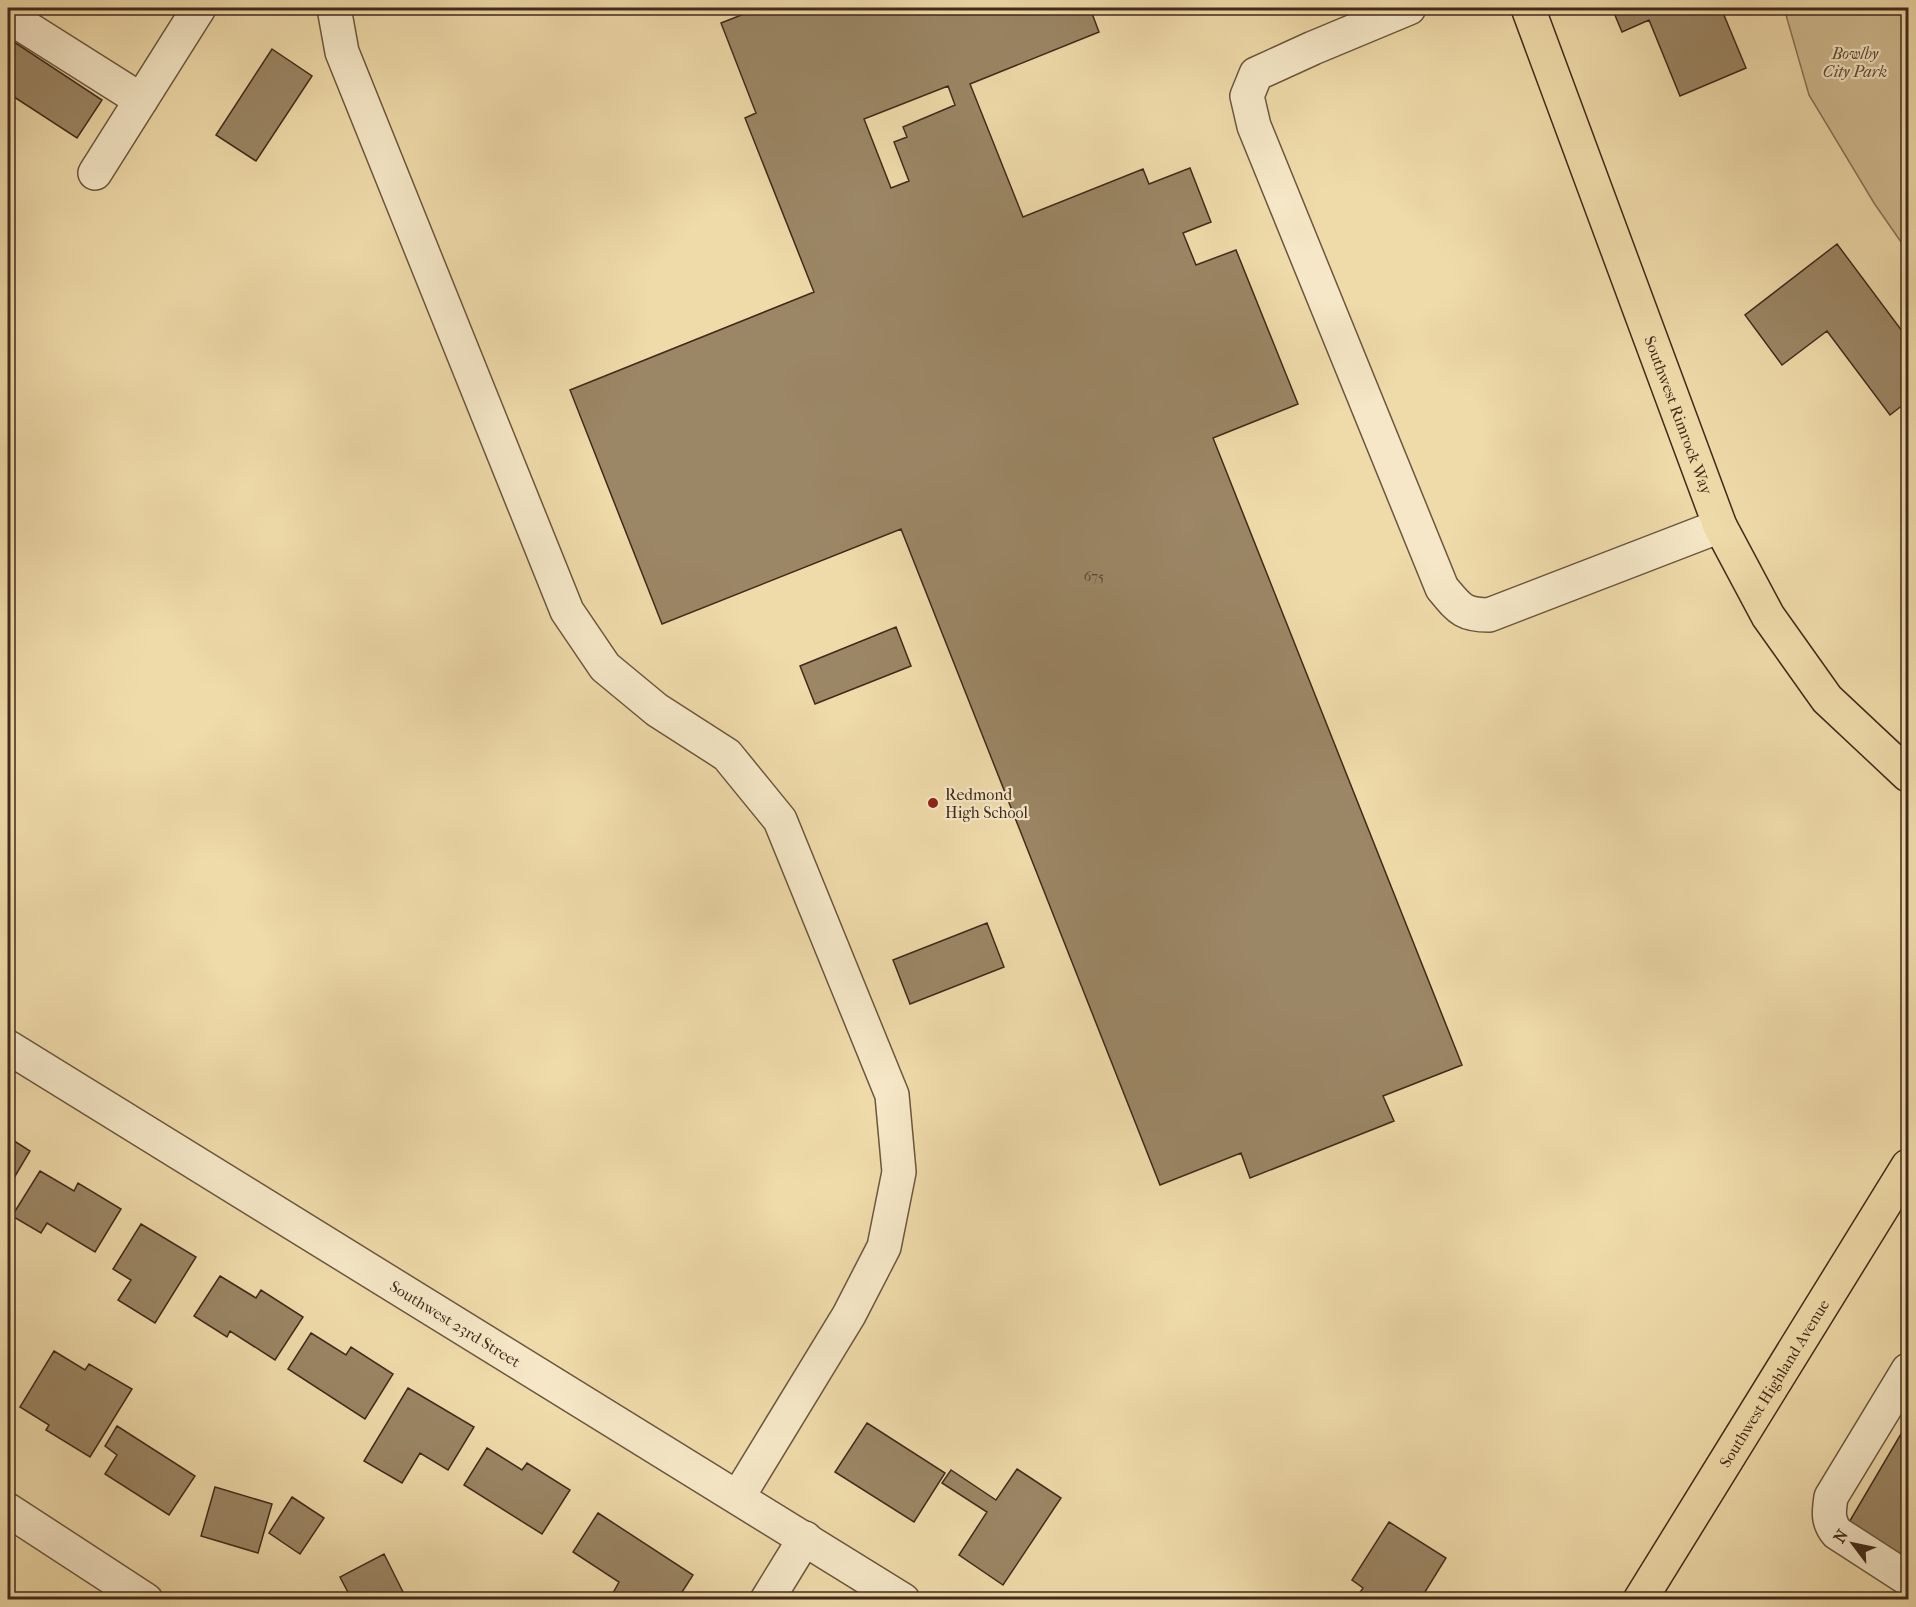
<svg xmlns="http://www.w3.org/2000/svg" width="1916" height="1607" viewBox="0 0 1916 1607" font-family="'IM FELL French Canon',serif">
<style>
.green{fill:#d1bc91;stroke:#897356;stroke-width:1.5}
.building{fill:#9b8665;stroke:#412a1b;stroke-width:1.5;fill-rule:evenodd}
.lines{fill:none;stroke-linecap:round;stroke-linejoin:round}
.minor-casing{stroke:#6c563e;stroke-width:36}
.major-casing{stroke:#412a1b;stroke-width:36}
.highway-casing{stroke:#412a1b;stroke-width:36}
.minor{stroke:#f5e7c7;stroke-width:33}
.major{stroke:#efdaa9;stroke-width:33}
.highway{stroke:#efdaa9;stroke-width:33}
.poi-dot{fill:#8f2418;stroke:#f5e7c7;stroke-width:2}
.labels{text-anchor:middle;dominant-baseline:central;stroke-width:4.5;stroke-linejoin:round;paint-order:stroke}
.number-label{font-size:14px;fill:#58412e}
.park-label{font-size:16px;font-style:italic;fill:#5e4733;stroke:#f5e7c7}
.street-label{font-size:16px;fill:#412a1b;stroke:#f5e7c7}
.poi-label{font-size:16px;fill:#412a1b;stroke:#f5e7c7;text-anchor:start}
</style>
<rect width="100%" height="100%" fill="#efdaa9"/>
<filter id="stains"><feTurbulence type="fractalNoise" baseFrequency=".00333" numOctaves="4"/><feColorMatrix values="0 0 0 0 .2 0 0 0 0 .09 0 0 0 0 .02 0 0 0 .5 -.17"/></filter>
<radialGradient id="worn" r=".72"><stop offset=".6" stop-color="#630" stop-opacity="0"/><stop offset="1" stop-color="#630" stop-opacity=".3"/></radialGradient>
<path class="green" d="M 1784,8 L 1908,8 L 1908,252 L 1874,203 L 1809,95 Z"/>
<path class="building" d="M 759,8 L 1090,8 L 1099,32 L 970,84 L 1023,217 L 1143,169 L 1149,184 L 1190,168 L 1211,222 L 1183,233 L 1196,265 L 1236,250 L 1298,404 L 1213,438 L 1462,1065 L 1383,1096 L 1394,1121 L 1250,1178 L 1241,1153 L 1160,1185 L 901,529 L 662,624 L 570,390 L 814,292 L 745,118 L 756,113 L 721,23 ZM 948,86 L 955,105 L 903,127 L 907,137 L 894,142 L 909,181 L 891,188 L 864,119 Z
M 1612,8 L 1721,8 L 1746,68 L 1680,96 L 1649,20 L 1622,32 Z
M 8,38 L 102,100 L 77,138 L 8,93 Z
M 272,49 L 312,76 L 256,161 L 216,135 Z
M 1837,244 L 1908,339 L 1908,401 L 1890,415 L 1827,331 L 1782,365 L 1745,315 Z
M 896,627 L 911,666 L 815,704 L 800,666 Z
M 987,923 L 1004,967 L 910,1004 L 893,960 Z
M 8,1137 L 30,1151 L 8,1188 Z
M 40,1171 L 74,1191 L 78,1183 L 121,1209 L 95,1252 L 47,1223 L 41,1233 L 12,1216 Z
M 141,1224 L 196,1257 L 155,1323 L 118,1300 L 131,1280 L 113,1269 Z
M 220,1276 L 256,1298 L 261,1290 L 303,1317 L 275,1360 L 230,1331 L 227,1337 L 194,1316 Z
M 311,1333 L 346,1355 L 351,1347 L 393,1374 L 365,1419 L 288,1369 Z
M 54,1351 L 85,1370 L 89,1364 L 132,1389 L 90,1457 L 46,1430 L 49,1425 L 20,1407 Z
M 408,1388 L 474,1427 L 448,1470 L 420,1453 L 402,1483 L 364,1461 Z
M 1908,1422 L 1908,1541 L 1900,1556 L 1848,1524 Z
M 867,1423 L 945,1473 L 914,1522 L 835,1472 Z
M 117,1426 L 195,1476 L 169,1515 L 105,1474 L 117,1455 L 105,1446 Z
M 487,1448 L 522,1470 L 527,1463 L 570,1490 L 542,1534 L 464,1485 Z
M 1017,1469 L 1061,1498 L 1003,1585 L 959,1555 L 987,1512 L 942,1483 L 951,1470 L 996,1500 Z
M 215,1487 L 272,1504 L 258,1553 L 201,1536 Z
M 292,1497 L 324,1518 L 300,1554 L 269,1533 Z
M 598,1513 L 693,1575 L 677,1600 L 623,1600 L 613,1593 L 619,1582 L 573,1552 Z
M 1389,1522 L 1446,1558 L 1420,1600 L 1355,1600 L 1363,1588 L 1352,1580 Z
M 384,1554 L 407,1600 L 352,1600 L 340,1577 Z"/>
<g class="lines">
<g class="minor-casing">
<g id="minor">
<path d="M 334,8 L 342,52 L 567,611 L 605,667 L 657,710 L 727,755 L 780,820 L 892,1095 L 899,1172 L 884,1247 L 849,1315 L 738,1497"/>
<path d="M 1409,8 L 1313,48 L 1256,74 L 1247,96 L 1254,126 L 1442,588 C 1459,608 1462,615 1489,615 L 1720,526"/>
<path d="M 8,16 L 141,100"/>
<path d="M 95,173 L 199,8"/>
<path id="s1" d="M 8,1047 L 903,1600"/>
<path d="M 1908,1370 L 1831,1497 C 1829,1511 1827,1521 1837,1533 L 1908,1579"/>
<path d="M 8,1510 L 146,1600"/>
<path d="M 767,1600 L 805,1538"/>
</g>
</g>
<g class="major-casing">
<g id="major">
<path id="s2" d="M 1528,8 L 1720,526 L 1768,616 L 1827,699 L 1908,775"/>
</g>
</g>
<g class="highway-casing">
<g id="highway">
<path id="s3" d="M 1640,1600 L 1908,1166"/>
</g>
</g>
<use href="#minor" class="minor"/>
<use href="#major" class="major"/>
<use href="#highway" class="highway"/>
</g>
<circle class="poi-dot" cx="933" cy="803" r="6"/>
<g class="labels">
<g class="number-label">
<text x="1094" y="576">675</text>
</g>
<g class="park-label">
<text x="1855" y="53">Bowlby<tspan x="1855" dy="18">City Park</tspan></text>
</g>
<g class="street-label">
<text stroke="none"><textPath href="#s2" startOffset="434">Southwest Rimrock Way</textPath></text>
<text stroke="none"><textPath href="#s1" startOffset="526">Southwest 23rd Street</textPath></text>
<text stroke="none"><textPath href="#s3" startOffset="255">Southwest Highland Avenue</textPath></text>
</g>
<g class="poi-label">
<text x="945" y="794">Redmond<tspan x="945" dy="18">High School</tspan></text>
</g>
</g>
<rect width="1916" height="1607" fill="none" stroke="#efdaa9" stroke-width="30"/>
<rect x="9" y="9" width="1898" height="1589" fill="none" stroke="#412a1b" stroke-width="3"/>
<rect x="15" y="15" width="1886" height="1577" fill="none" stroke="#412a1b" stroke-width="1.5"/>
<g transform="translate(1853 1544) rotate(302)" stroke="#f5e7c7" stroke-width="4.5" paint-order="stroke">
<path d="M0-4.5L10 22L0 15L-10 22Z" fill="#412a1b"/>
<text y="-9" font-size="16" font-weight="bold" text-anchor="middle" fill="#412a1b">N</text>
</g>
<rect width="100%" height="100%" filter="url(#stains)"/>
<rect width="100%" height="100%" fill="url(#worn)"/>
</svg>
